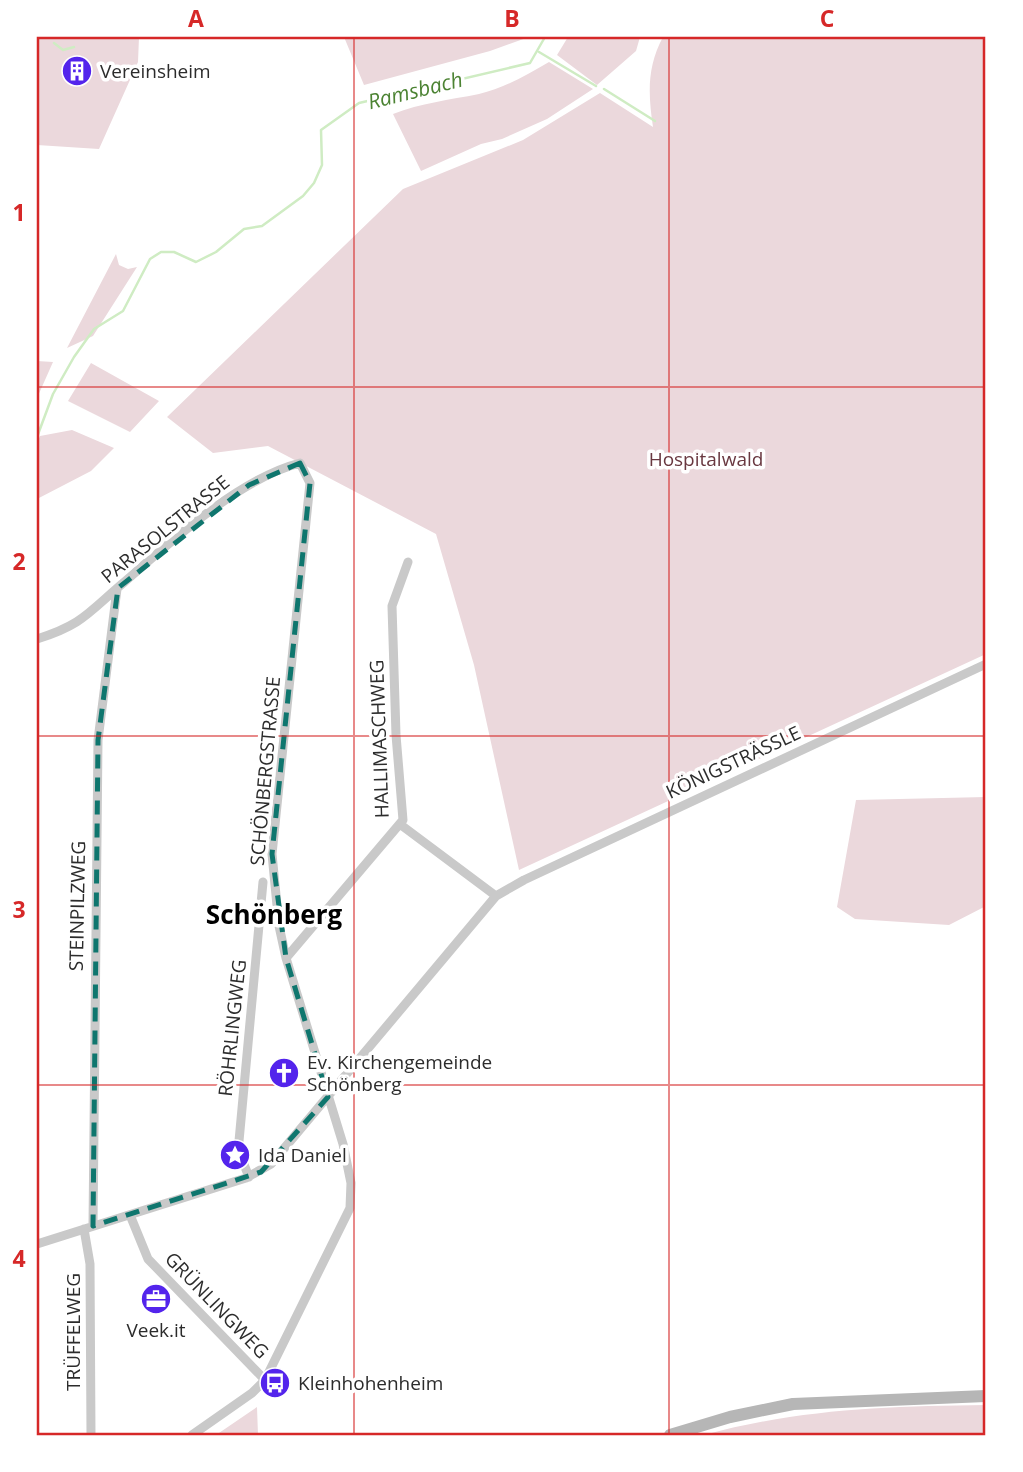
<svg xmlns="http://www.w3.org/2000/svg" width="1023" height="1472" viewBox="0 0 1023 1472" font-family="'Open Sans',sans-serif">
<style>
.green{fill:#ebd8dc}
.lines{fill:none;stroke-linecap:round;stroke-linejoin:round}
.stream{stroke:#cfecc3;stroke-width:2.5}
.minor{stroke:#c9c9c9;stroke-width:9}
.secondary{stroke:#b6b6b6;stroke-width:12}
.marked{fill:none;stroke:#0f766e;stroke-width:5;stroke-dasharray:14 9;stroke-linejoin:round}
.grid{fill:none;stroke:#d62828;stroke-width:2;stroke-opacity:0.55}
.labels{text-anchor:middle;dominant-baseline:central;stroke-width:7;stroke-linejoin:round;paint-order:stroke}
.poi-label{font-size:19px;fill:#2c2c2c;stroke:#fff;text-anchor:start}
.park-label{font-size:19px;fill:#693840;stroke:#fff}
.street-label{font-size:19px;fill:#2c2c2c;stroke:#fff}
.water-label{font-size:21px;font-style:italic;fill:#4c8333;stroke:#fff}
.district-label{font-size:26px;font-weight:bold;fill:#000;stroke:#fff}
.neatline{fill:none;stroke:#d62828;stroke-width:2.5}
.grid-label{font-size:23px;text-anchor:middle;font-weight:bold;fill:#d62828}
</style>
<rect width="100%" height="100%" fill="#fff"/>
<path class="green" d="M 37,37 L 139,37 L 138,62 L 99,149 L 37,145 Z
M 344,37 L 529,37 L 490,51 L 364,85 Z
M 568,37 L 640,37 L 636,51 L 597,85 L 557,55 Z
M 663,37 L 986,37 L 986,654 L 519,870 L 474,665 L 436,534 L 268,446 L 213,453 L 167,417 L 403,189 L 523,140 L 600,93 L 653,127 C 648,93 647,67 663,37 Z
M 549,62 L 593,89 L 547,119 L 502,139 L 481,144 L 421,171 L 393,114 C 421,103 449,100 479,94 C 504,88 527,75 549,62 Z
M 116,254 L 119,265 L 128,269 L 137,267 L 93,336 L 67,348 Z
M 37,361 L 53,362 L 37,398 Z
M 91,363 L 159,401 L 130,432 L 68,401 Z
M 72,430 L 114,448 L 91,471 L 37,499 L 37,443 L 40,436 Z
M 986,797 L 986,906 L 949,925 L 855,919 L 837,907 L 856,800 Z
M 986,1405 L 986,1435 L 704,1435 C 800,1409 887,1406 986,1405 Z
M 257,1407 L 258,1435 L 216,1435 Z"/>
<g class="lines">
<path class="stream" d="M 54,43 L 63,50 L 74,47
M 539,52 L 596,86
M 604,89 L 655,121
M 37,437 L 53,394 L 74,357 L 94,329 L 123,311 L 150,259 L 161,252 L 174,252 L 196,262 L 216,252 L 244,229 L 262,226 L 303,196 L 314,183 L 322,165 L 321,130 L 359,103 L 530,63 L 545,37"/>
<path class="minor" d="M 37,639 C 82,625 88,613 122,584 C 169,543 240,478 300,463 L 310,483 L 272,854 L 279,926 L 286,958 L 343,1144 L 351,1183 L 350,1208 L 265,1380 L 252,1393 L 192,1435
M 401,825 L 496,896
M 286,958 L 403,820 L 396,735 L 392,606 L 408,562
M 249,1177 L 241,1157 L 239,1141 L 263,882
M 130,1215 L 148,1259 L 265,1380
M 93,1226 L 98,740 L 117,589
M 84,1229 L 90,1264 L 91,1435
M 37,1244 L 246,1178 L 271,1164 L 496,896 L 524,880 L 986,664"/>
<path class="secondary" d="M 670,1435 L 730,1417 L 793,1404 L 986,1396"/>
</g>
<path class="marked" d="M 300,463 L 310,483 L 272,854 L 286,958 L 328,1097 L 261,1172 L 93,1226 L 98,740 L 118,588 L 249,485 Z"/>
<path class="grid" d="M 354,37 L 354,1435M 669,37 L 669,1435M 37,387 L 986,387M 37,736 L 986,736M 37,1085 L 986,1085"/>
<defs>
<g id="building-disc" transform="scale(1.575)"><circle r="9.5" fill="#5324ec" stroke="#fff"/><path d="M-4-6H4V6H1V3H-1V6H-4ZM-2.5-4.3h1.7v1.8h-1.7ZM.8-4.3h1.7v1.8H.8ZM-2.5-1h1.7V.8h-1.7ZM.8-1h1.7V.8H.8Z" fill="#fff"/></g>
<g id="church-disc" transform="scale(1.575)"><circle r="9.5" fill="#5324ec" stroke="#fff"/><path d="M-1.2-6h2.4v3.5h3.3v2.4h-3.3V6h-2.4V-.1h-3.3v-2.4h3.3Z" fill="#fff"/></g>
<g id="sight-disc" transform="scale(1.575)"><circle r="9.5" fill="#5324ec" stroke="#fff"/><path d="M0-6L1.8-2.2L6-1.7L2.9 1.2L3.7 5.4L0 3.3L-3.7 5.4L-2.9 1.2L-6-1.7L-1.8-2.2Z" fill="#fff"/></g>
<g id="office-disc" transform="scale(1.575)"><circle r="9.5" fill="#5324ec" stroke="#fff"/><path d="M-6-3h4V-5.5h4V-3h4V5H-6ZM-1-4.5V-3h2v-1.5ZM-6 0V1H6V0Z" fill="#fff"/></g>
<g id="bus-disc" transform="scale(1.575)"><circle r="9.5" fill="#5324ec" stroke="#fff"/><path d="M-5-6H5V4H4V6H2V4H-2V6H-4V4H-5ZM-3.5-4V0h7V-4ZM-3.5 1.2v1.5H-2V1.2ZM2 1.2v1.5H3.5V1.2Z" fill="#fff"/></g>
</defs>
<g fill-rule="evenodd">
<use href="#building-disc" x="77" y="71"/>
<use href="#church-disc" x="284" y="1073"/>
<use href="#sight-disc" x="235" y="1155"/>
<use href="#office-disc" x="156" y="1299"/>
<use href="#bus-disc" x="275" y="1383"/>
</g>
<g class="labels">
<g class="poi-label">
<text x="100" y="71">Vereinsheim</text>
<text x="307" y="1062">Ev. Kirchengemeinde<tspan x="307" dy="22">Schönberg</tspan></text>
<text x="258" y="1155">Ida Daniel</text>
<text x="156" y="1330" text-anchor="middle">Veek.it</text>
<text x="298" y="1383">Kleinhohenheim</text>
</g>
<g class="park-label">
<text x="706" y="459">Hospitalwald</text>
</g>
<g class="street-label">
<text transform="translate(165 529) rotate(-39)">PARASOLSTRASSE</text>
<text transform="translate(379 739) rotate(-92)">HALLIMASCHWEG</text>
<text transform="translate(733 762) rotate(-25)">KÖNIGSTRÄSSLE</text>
<text transform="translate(265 771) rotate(-85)">SCHÖNBERGSTRASSE</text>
<text transform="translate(77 906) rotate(-89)">STEINPILZWEG</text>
<text transform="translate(232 1028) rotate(-84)">RÖHRLINGWEG</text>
<text transform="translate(217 1305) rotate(46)">GRÜNLINGWEG</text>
<text transform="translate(73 1332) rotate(-90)">TRÜFFELWEG</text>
</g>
<g class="water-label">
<text transform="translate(415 90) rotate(-14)">Ramsbach</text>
</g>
<g class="district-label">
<text x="274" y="914">Schönberg</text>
</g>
</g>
<rect width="1023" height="1472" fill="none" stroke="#ffffff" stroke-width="77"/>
<rect x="38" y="38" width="946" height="1396" class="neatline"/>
<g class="grid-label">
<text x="196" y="27">A</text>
<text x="512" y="27">B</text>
<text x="827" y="27">C</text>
<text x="19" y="221">1</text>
<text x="19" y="570">2</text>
<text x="19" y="918">3</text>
<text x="19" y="1267">4</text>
</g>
</svg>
